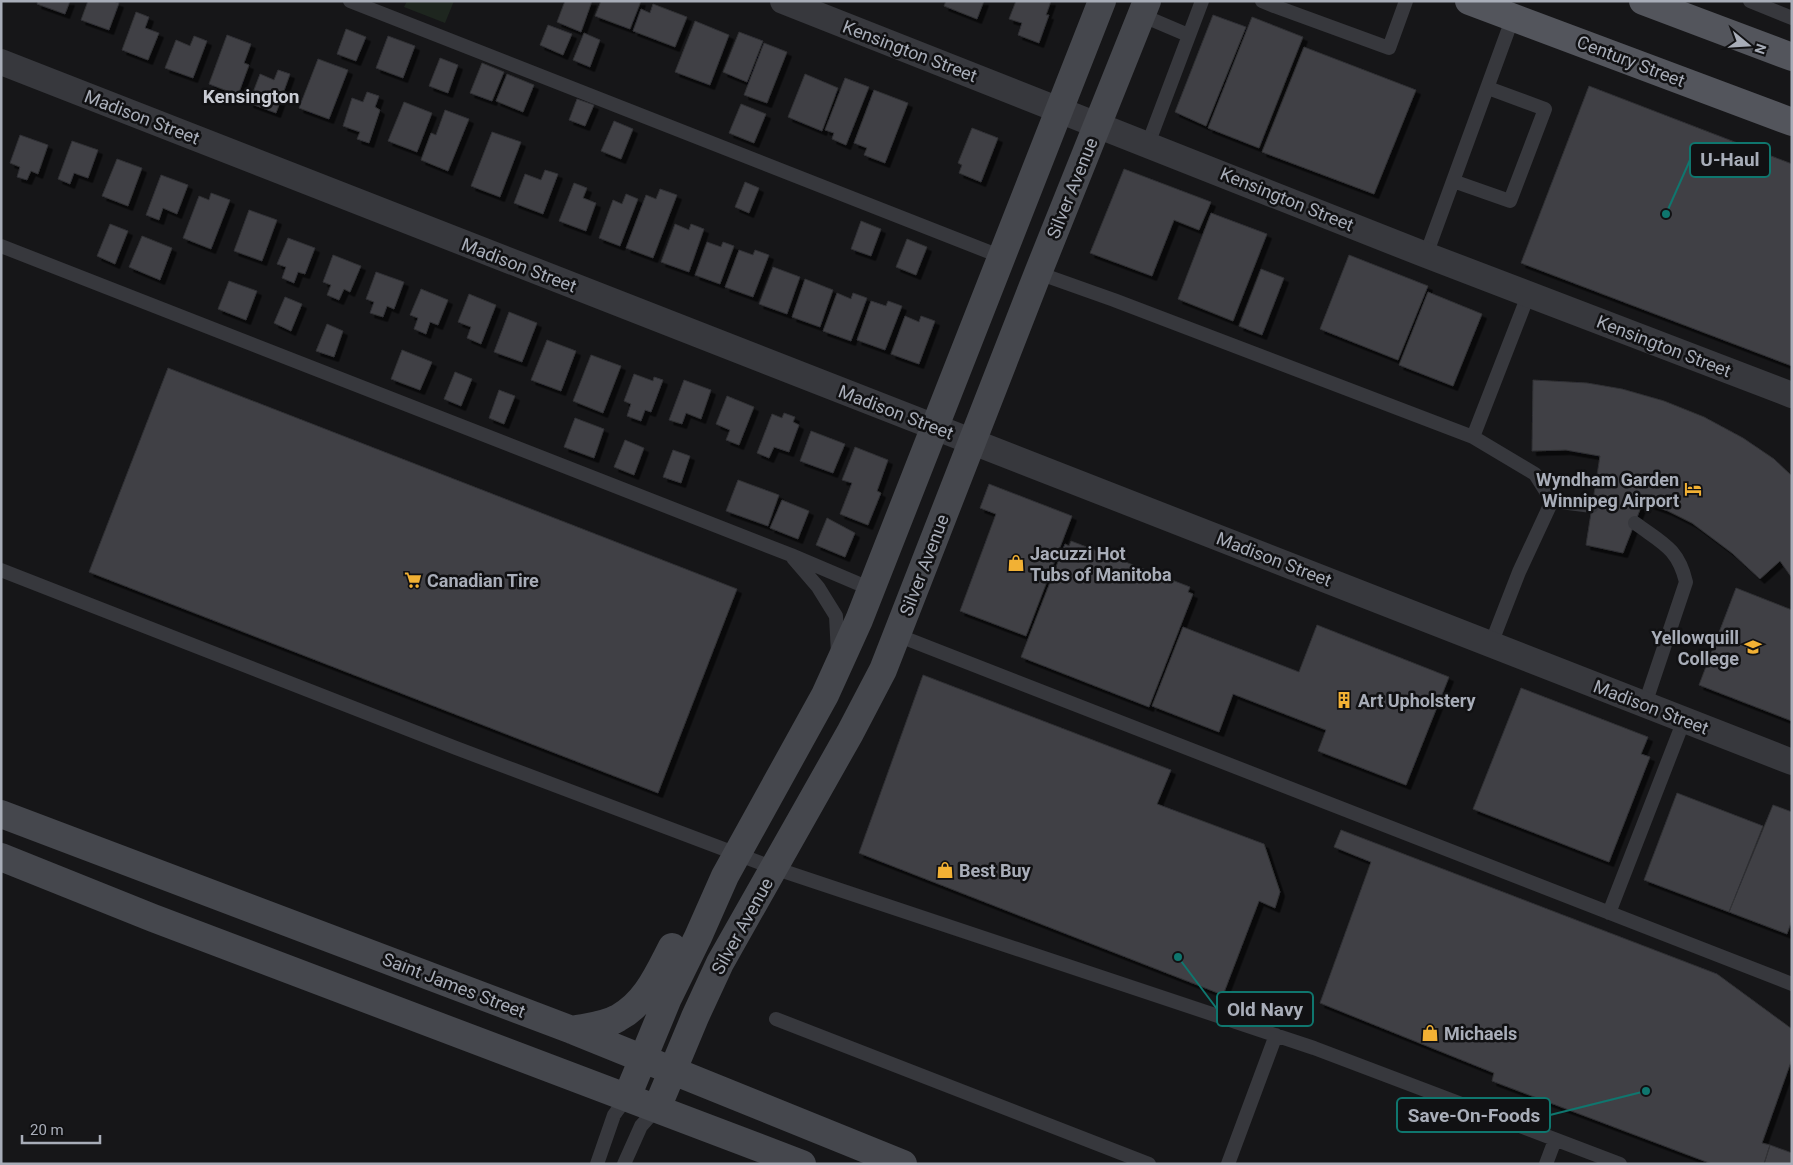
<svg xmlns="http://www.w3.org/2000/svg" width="1793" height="1165" viewBox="0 0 1793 1165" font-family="Roboto,sans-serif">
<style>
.green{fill:#1e261f}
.building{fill:#404145;stroke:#303034;filter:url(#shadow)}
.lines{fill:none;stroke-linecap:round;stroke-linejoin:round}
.lane{stroke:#37383d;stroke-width:14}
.street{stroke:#37383d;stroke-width:26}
.secondary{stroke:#45474d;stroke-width:28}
.primary{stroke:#53555c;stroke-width:28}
.labels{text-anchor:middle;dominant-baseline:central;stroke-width:5;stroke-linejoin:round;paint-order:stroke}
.street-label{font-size:18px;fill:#a8adb8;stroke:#111113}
.poi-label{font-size:18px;font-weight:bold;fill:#a8adb8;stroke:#111113;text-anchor:start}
.neighbourhood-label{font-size:19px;font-weight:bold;fill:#c9ccd4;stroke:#111113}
.leader{fill:none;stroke:#0f766e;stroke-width:2}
.callout-dot{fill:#0f766e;stroke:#111113;stroke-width:2}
.callout{fill:#111113;stroke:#0f766e;stroke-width:2}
.callout-label{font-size:19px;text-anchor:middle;font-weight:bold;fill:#a8adb8}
</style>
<defs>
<filter id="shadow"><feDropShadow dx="4.5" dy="4.5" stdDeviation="0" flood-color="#0009"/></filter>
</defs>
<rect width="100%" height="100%" fill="#161618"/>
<path class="green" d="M 407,1 L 454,1 L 445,23 L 404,7 Z"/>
<path class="building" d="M 38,1 L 70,1 L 65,14 L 37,4 Z
M 88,1 L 113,1 L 119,3 L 109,30 L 81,20 Z
M 565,1 L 592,1 L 581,32 L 557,22 Z
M 601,1 L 641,1 L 630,29 L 595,16 Z
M 946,1 L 984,1 L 977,19 L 944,6 Z
M 1016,1 L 1051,1 L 1046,15 L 1049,15 L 1039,43 L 1018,35 L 1022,23 L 1009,19 Z
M 653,4 L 687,17 L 675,47 L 633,31 L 641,9 L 650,13 Z
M 136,12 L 149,17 L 145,28 L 159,33 L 148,60 L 122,50 Z
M 1213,15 L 1246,27 L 1206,126 L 1175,112 Z
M 1252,17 L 1303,37 L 1259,148 L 1208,128 Z
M 695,21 L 729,35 L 710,85 L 675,72 Z
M 548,25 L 572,34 L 563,55 L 540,45 Z
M 346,29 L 366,37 L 356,61 L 337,54 Z
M 739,32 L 763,41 L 747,82 L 723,72 Z
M 584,33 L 600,40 L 590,67 L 573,60 Z
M 227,35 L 251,44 L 244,63 L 249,65 L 238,95 L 209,84 Z
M 194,36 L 207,41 L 193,78 L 165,68 L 176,40 L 190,46 Z
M 388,36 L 415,46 L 403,78 L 376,68 Z
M 764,43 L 787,52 L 767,103 L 744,95 Z
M 1304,47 L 1416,90 L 1374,194 L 1262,152 Z
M 440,58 L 458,65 L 448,93 L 429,86 Z
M 318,59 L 348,70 L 329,119 L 299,108 Z
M 482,63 L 504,72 L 492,101 L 470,93 Z
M 278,70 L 290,74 L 276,113 L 249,103 L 260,74 L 274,80 Z
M 507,74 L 534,85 L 523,112 L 496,101 Z
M 805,74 L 838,88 L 822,131 L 788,117 Z
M 845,78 L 869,87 L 846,145 L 832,139 L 834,133 L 825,130 Z
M 1589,86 L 1792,164 L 1792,366 L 1521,263 Z
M 874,90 L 908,103 L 885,163 L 864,155 L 867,148 L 854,143 Z
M 367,92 L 379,96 L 375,107 L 380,110 L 369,143 L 357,139 L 360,132 L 343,126 L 352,98 L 363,102 Z
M 577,99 L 594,105 L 585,126 L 569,120 Z
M 404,102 L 432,113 L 417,152 L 388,141 Z
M 741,104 L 766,114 L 754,143 L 729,133 Z
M 445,110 L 469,119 L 448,171 L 421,160 L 431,133 L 436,135 Z
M 614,121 L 633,129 L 621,159 L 601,151 Z
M 972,128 L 998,138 L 981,182 L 959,173 L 962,165 L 958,163 Z
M 492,132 L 521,142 L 500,197 L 471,186 Z
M 20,135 L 48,145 L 38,174 L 31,171 L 27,180 L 17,177 L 20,167 L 10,163 Z
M 72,141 L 98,150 L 88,178 L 74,173 L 70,184 L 58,179 Z
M 117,159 L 142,168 L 128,206 L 102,196 Z
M 1124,169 L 1211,202 L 1199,230 L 1174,220 L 1152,276 L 1090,253 Z
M 545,170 L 558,174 L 543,214 L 514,203 L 525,174 L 541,180 Z
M 161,175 L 188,185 L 177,214 L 163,208 L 159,220 L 146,215 Z
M 745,182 L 759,188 L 749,213 L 735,207 Z
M 574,183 L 587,188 L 583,198 L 596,203 L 586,231 L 559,221 Z
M 660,189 L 677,195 L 653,258 L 626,248 L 646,195 L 656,199 Z
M 211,193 L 230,200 L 211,249 L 183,238 L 199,196 L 209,200 Z
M 626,194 L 638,199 L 620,246 L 599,238 L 613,200 L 622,204 Z
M 249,210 L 277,220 L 262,261 L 234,251 Z
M 1211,213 L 1267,234 L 1233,321 L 1178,299 Z
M 861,221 L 881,229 L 871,256 L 851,249 Z
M 110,224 L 128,231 L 115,264 L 97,256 Z
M 675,224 L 689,230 L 691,224 L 704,229 L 689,272 L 661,262 Z
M 142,236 L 172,248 L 160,280 L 129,267 Z
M 288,238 L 315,248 L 305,274 L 298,272 L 294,283 L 282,278 L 286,267 L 277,264 Z
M 907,239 L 927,247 L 916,275 L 896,267 Z
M 707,242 L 721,247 L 723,242 L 734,246 L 720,284 L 695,275 Z
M 739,250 L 753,255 L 755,250 L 769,255 L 753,297 L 725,287 Z
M 333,255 L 361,266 L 350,292 L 344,289 L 339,300 L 327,295 L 331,285 L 323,282 Z
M 1349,255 L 1428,286 L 1398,360 L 1320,329 Z
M 773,267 L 800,277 L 787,314 L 759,304 Z
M 1261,269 L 1284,278 L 1262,335 L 1239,326 Z
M 376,272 L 404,282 L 394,309 L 387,306 L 383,317 L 370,313 L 374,302 L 366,299 Z
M 805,279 L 833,290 L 820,327 L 792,317 Z
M 229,281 L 257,291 L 246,320 L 218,309 Z
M 421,289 L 448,300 L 438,325 L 430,322 L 426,334 L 414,329 L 418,318 L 410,315 Z
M 1428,292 L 1482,314 L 1453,386 L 1399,365 Z
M 837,293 L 851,299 L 853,293 L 867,298 L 851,341 L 823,331 Z
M 469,294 L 496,305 L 481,344 L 467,338 L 471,327 L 458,322 Z
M 285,297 L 302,304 L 291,331 L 274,323 Z
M 871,301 L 886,306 L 888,301 L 902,306 L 885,350 L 857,340 Z
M 509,312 L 537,323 L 522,362 L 494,352 Z
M 905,316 L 919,322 L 921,316 L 935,321 L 919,364 L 891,354 Z
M 327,324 L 343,331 L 334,357 L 316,351 Z
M 547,340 L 576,351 L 561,391 L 531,380 Z
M 402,350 L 432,362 L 420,390 L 391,379 Z
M 591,355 L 621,366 L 603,413 L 573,401 Z
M 168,368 L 737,589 L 658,793 L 89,572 Z
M 455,372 L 472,379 L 461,406 L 444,399 Z
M 634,374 L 653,381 L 654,377 L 663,380 L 651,412 L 645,410 L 641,421 L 627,416 L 631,404 L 624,401 Z
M 684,380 L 711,390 L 701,419 L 686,413 L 682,424 L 669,420 Z
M 1533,380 L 1587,383 L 1622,389 L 1664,401 L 1704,417 L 1743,438 L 1774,459 L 1792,476 L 1792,578 L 1780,561 L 1760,579 L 1732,553 L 1692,523 L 1668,511 L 1643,502 L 1623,553 L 1586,545 L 1600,456 L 1566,450 L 1532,451 Z
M 499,390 L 515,396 L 504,424 L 489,418 Z
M 727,396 L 754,407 L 739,445 L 726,440 L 730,430 L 716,424 Z
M 784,413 L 795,417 L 793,422 L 799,425 L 789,452 L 774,447 L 769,458 L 757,453 L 772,414 L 782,418 Z
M 575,418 L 604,429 L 594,458 L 564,447 Z
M 811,431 L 845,444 L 833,473 L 800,461 Z
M 625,440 L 644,448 L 634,475 L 614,467 Z
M 855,447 L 888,460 L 877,491 L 881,493 L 868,525 L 840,514 L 852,483 L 842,480 Z
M 673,450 L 690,456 L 681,483 L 663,477 Z
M 738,480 L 779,495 L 768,526 L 726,511 Z
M 989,484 L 1072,516 L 1026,636 L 960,611 L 996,514 L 980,508 Z
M 782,500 L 809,511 L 798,539 L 770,528 Z
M 827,518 L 855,533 L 845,557 L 816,545 Z
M 1071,541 L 1190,587 L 1188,592 L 1193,594 L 1149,707 L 1021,657 L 1065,544 L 1069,546 Z
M 1736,588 L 1792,610 L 1792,721 L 1699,685 Z
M 1317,625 L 1449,677 L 1406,785 L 1318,751 L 1326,730 L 1233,694 L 1219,732 L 1152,706 L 1183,627 L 1299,672 Z
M 923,675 L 1171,770 L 1157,804 L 1264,844 L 1280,892 L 1275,908 L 1259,901 L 1223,995 L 859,853 Z
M 1521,688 L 1648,737 L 1641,754 L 1650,757 L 1609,862 L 1473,809 Z
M 1677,793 L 1763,826 L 1729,912 L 1644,880 Z
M 1773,805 L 1792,812 L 1792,920 L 1787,934 L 1729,912 Z
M 1341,830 L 1717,974 L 1792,1029 L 1792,1059 L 1762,1143 L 1770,1145 L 1764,1164 L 1712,1164 L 1492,1081 L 1494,1073 L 1320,1003 L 1371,862 L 1334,847 Z
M 1770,1145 L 1792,1153 L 1792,1164 L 1764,1164 Z"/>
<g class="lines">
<path class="lane" d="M 350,1 L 1002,257
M 1262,1 L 1274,6
M 1276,1 L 1274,6 L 1389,48 L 1406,1
M 1750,1 L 1792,18
M 1141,15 L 1188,35
M 1148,144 L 1202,1
M 1453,181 L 1510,201 L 1545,109 L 1488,88
M 1,246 L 791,555 L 871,589
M 1426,255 L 1513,17
M 1038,273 L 1114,300 L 1473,437 L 1535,474 L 1552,501
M 1473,437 L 1529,293
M 1635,523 C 1662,543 1678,548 1686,582 L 1645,704
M 793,558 L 818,587 L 836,616 L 838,654
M 1,570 L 456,748 L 774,868 L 1314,1048 L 1620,1164
M 897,635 L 1792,984
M 1491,644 L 1519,572 L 1552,501 L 1592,506
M 1609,913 L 1684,720
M 776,1019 L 1149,1164
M 597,1164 L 614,1115 L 627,1097
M 624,1164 L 641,1126 L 657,1108
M 1228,1164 L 1276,1035
M 1546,1164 L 1555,1140"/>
<path class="street" d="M 783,1 L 1426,255 L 1792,395
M 1,62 L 1792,762"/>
<path class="secondary" d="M 1,814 L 572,1030 L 903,1164
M 1,857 L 153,918 L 802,1164
M 572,1030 C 587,1027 604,1026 618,1018 C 646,1003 658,974 672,947
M 627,1097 L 668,998 L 698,937 L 725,876 L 825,695 L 859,620 L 1102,1
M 657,1108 L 695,1017 L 720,963 L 850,733 L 883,670 L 1038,273 L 1147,1"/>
<path class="primary" d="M 1469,1 L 1792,122
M 1643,1 L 1792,57"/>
</g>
<defs>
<g id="hotel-bare" transform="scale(1.35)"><path d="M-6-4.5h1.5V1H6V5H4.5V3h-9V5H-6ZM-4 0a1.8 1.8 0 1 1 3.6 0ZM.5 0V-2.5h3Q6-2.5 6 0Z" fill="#f2b134" stroke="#111113" stroke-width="2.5" paint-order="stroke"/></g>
<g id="shop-bare" transform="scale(1.35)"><path d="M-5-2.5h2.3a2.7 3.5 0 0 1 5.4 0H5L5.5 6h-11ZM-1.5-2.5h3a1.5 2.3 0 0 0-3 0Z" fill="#f2b134" stroke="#111113" stroke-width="2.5" paint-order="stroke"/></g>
<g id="supermarket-bare" transform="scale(1.35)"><path d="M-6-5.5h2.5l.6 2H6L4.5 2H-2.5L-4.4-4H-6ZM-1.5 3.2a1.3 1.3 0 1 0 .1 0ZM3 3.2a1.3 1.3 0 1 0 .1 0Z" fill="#f2b134" stroke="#111113" stroke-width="2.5" paint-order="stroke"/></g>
<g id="university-bare" transform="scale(1.35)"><path d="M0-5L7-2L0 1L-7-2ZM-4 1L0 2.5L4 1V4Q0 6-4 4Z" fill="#f2b134" stroke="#111113" stroke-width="2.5" paint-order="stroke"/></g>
<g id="building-bare" transform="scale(1.35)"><path d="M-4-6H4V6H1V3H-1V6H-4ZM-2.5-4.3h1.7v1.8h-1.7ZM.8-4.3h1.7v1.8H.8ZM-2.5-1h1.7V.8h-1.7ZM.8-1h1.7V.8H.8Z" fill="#f2b134" stroke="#111113" stroke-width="2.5" paint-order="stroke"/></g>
</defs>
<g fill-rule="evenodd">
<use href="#hotel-bare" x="1693" y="489"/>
<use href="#shop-bare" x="1016" y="563"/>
<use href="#supermarket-bare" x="413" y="580"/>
<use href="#university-bare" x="1753" y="647"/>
<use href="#building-bare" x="1344" y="700"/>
<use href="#shop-bare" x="945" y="870"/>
<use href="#shop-bare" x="1430" y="1033"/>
</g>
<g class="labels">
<g class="street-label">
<text transform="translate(910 51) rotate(21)">Kensington Street</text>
<text transform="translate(1631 61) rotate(21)">Century Street</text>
<text transform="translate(142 117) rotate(21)">Madison Street</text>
<text transform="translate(1072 188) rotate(-68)">Silver Avenue</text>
<text transform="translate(1287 199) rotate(22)">Kensington Street</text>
<text transform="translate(519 265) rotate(21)">Madison Street</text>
<text transform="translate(1664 346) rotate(21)">Kensington Street</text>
<text transform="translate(896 412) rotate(21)">Madison Street</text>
<text transform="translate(1274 559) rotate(21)">Madison Street</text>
<text transform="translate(924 565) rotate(-69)">Silver Avenue</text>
<text transform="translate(1651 707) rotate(21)">Madison Street</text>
<text transform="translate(742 926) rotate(-61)">Silver Avenue</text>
<text transform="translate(454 985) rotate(21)">Saint James Street</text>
</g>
<g class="poi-label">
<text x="1679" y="479" text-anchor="end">Wyndham Garden<tspan x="1679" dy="21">Winnipeg Airport</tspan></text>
<text x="1030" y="553">Jacuzzi Hot<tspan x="1030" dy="21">Tubs of Manitoba</tspan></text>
<text x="427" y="580">Canadian Tire</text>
<text x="1739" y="637" text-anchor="end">Yellowquill<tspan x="1739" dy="21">College</tspan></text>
<text x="1358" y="700">Art Upholstery</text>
<text x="959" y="870">Best Buy</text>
<text x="1444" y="1033">Michaels</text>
</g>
<g class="neighbourhood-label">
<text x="251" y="96">Kensington</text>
</g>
</g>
<path class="leader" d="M1666 214L1690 160M1178 957L1217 1009M1646 1091L1550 1115"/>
<g class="callout-dot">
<circle cx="1666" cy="214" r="5"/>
<circle cx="1178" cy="957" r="5"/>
<circle cx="1646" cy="1091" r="5"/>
</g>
<g class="callout">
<rect x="1690" y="143" width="80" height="34" rx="5"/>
<rect x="1217" y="992" width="96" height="34" rx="5"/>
<rect x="1397" y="1098" width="153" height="34" rx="5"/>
</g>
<g class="callout-label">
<text x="1730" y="166">U-Haul</text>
<text x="1265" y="1016">Old Navy</text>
<text x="1474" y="1122">Save-On-Foods</text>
</g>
<rect width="1793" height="1165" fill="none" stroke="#a8adb8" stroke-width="5"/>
<g transform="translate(1748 45) rotate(108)" stroke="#111113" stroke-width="4" paint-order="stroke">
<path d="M0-4L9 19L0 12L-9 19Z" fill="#a8adb8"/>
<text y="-8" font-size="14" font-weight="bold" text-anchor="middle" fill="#a8adb8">N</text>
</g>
<path d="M22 1135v8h78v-8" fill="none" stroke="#a8adb8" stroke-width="2.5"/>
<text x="30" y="1135" font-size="15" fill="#a8adb8" stroke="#111113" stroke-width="4" paint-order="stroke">20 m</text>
</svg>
